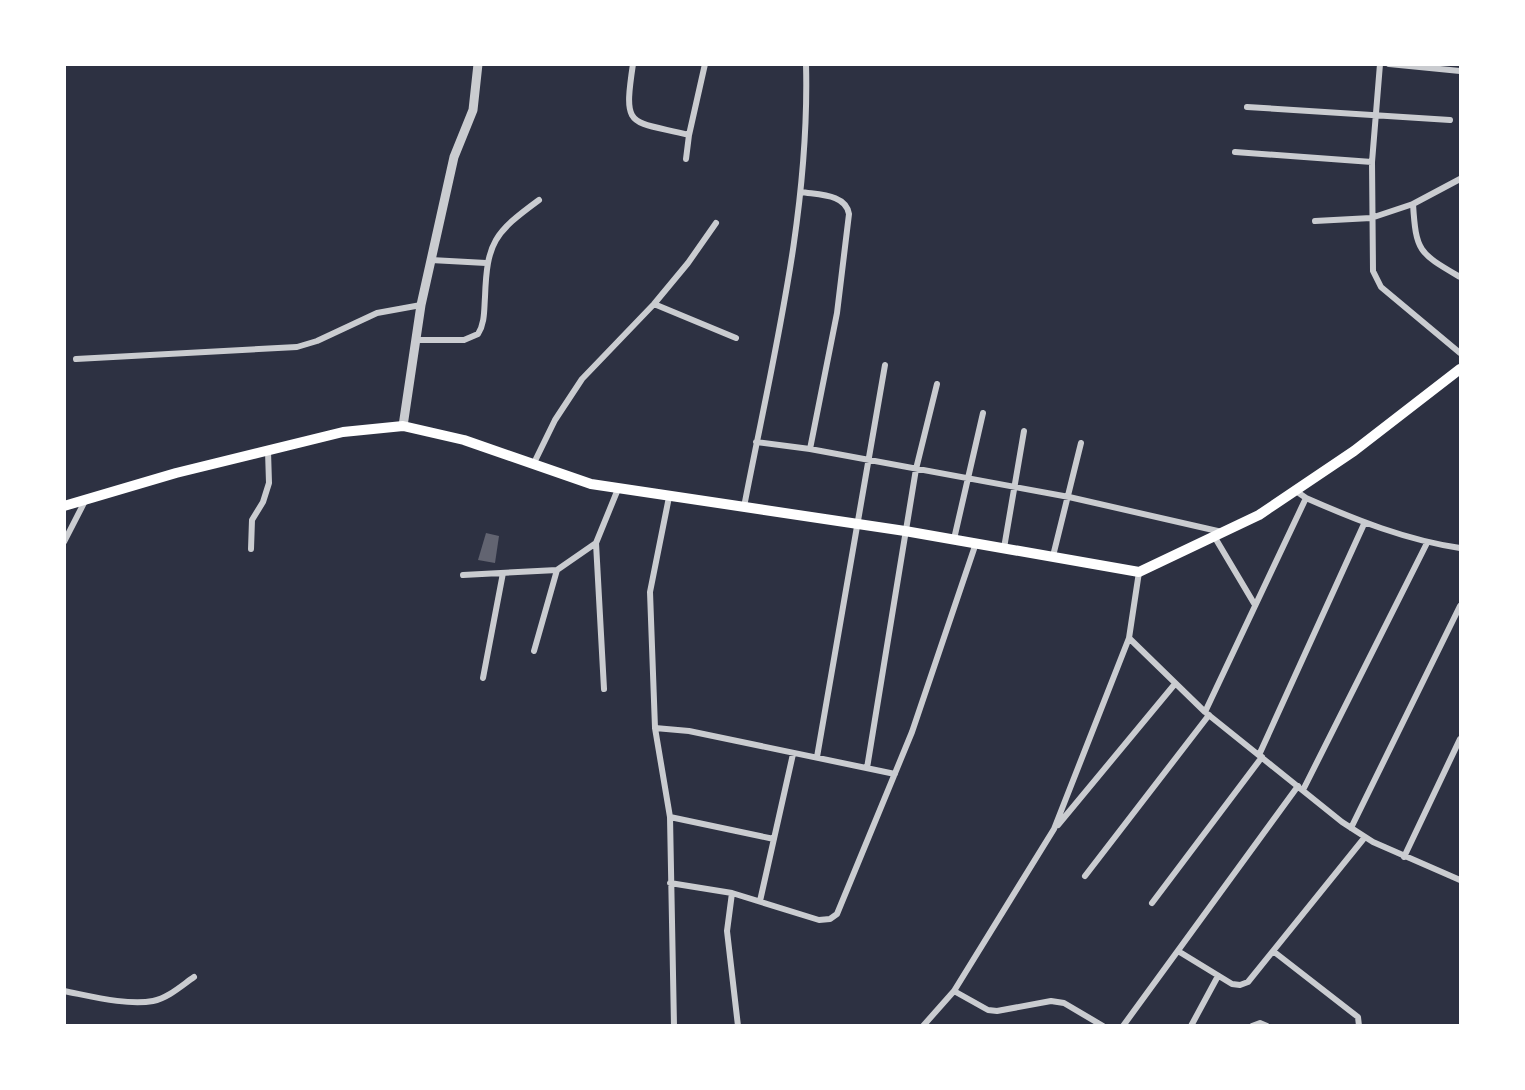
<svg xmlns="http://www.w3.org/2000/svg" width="1525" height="1090" viewBox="0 0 1525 1090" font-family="'Public Sans',sans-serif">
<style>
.building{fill:#626471}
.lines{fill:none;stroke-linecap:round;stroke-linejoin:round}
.minor{stroke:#caccd0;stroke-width:6}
.tertiary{stroke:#caccd0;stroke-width:9}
.secondary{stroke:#fff;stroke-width:10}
</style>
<rect width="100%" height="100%" fill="#2d3142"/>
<path class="building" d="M 486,533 L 499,536 L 495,563 L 478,560 Z"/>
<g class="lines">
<path class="minor" d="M 633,64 C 623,130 629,120 689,135
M 1380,64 L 1372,162 L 1373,271 L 1381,287 L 1460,353
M 1389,64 L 1460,71
M 1247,107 L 1450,120
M 1235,152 L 1372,162
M 686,159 L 689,135 L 705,64
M 801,192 C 819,195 846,194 849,214 L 837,313 L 810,449
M 1413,204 C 1416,252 1419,253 1460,277
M 1315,221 L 1371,218 L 1413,204 L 1460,179
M 431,260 L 486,263
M 654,304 L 736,338
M 417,340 L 464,340 L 478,334 C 485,323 484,310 485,297 C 487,242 494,233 539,200
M 76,359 L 297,347 L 317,341 L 377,313 L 421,305
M 756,442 L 810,449 L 1069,497 L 1222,532
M 533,465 L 555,420 L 582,379 L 654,304 L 688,263 L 716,223
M 669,497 L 650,592 L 655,728 L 670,817 L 674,1026
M 1306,498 C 1356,520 1406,540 1460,548
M 744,507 C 772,361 810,214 806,64
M 1214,536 L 1255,605
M 954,539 L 983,413
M 64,542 L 85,501
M 1004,548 L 1024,431
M 251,549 L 252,520 L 263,502 L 269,483 L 268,451
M 1053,556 L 1081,443
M 1139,572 L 1129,638 L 1205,712 L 1342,822 L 1373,842 L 1460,880
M 463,575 L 557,570 L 596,543
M 534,651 L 557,570
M 483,678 L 503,573
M 604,689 L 596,543 L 618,489
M 1205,712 L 1306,498 L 1296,491
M 655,728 L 689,731 L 895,774
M 1259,755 L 1364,524
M 817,757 L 885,365
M 867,768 L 916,469 L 937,384
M 1303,790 L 1427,543
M 670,817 L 774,839
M 1058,825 L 1174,685
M 1351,828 L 1460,606
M 1404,857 L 1460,739
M 1085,876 L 1209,715
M 670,883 L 732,893 L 819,920 L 830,919 L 837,914 L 912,732 L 976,543
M 732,893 L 727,931 L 738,1026
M 760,901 L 793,754
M 1152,903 L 1262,757
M 1178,951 L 1232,984 L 1240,985 L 1248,982 L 1365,837
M 1273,951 L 1358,1017 L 1359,1026
M 64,991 C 90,996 128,1006 153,1001 C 168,998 181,986 194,977
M 954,991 L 988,1010 L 997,1011 L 1051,1001 L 1064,1003 L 1103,1026
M 923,1026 L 954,991 L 1054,829 L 1129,638
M 1123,1026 L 1298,786
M 1191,1026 L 1218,976
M 1252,1026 L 1260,1023 L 1267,1026"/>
<path class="tertiary" d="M 403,426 L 421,305 L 454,157 L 473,110 L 478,64"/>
<path class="secondary" d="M 64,506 L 176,473 L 343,432 L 403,426 L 464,440 L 591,484 L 905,531 L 1139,572 L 1259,515 L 1354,451 L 1460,369"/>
</g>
<rect width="1525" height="1090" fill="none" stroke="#ffffff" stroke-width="132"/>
</svg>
